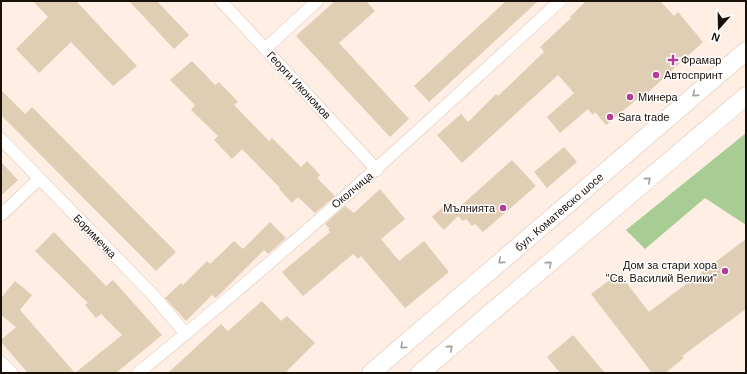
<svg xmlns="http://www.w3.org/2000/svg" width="747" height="374" viewBox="0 0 747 374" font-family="Arial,sans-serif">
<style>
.forest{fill:#a7cd94}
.building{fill:#dfcdb4}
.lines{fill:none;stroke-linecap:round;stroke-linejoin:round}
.minor-casing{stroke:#dec3b1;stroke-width:13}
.secondary-casing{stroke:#dec3b1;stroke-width:19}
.minor{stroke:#fff;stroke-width:12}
.secondary{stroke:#fff;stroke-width:18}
.oneway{stroke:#a39f9d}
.poi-dot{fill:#b33e95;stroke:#fff;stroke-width:1.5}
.labels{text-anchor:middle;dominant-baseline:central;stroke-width:3;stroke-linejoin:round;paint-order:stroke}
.poi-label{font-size:11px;fill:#1a100a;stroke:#fff;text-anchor:start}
.street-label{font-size:11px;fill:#1a100a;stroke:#fff}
</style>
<rect width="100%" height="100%" fill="#ffeee3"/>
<path class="forest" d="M 746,133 L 746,225 L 705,198 L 645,249 L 626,230 Z"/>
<path class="building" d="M 33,1 L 76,1 L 137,66 L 113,86 L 71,42 L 39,73 L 16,49 L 48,17 Z
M 129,1 L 157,1 L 189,35 L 174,49 Z
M 335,1 L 366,1 L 375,11 L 339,43 L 409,119 L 390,137 L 296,36 Z
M 506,1 L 538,1 L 429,102 L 414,86 Z
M 586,1 L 660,1 L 674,16 L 678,12 L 703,42 L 644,96 L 643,94 L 606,125 L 595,112 L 593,115 L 588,109 L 560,133 L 547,117 L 574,93 L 558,75 L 462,163 L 437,135 L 461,114 L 468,122 L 496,94 L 498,96 L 544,52 L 540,47 L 571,18 L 570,17 Z
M 192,61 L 215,85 L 219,82 L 238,102 L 234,105 L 269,141 L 272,138 L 301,167 L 307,161 L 320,175 L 317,178 L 335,196 L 315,213 L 298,197 L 292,203 L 279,189 L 280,188 L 242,149 L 232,159 L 214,140 L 218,136 L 191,110 L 195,105 L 170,80 Z
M 1,90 L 25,114 L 32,107 L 176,252 L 156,271 L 1,115 Z
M 564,147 L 577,162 L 547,188 L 534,172 Z
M 512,160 L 536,186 L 483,232 L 475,224 L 472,226 L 466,219 L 463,221 L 458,216 L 444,230 L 432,217 L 447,203 L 455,211 Z
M 1,162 L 18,180 L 1,196 Z
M 380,189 L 405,219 L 381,239 L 399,261 L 424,241 L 449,272 L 405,308 L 361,256 L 358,259 L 353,254 L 303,296 L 282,272 L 330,232 L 328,230 L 330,229 L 325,224 L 345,206 L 354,213 Z
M 270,222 L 286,238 L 268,254 L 264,250 L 216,298 L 212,295 L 186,321 L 165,298 L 181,283 L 183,285 L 207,261 L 210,264 L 234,241 L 243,249 Z
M 54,232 L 106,286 L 113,280 L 162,335 L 116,373 L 28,373 L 1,342 L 1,340 L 16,327 L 1,315 L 1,298 L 15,281 L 32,295 L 20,310 L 75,373 L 122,335 L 101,314 L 96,318 L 85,305 L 88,303 L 35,251 Z
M 746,239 L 746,309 L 682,356 L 684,358 L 665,373 L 652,373 L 591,294 L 619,273 L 649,312 Z
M 262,301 L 281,321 L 287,316 L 315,343 L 285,373 L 168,373 L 221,324 L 228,331 Z
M 573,335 L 605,373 L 560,373 L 547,357 Z"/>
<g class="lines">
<g class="minor-casing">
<path id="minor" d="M 221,1 L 377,170
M 265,49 L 317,1
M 1,139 L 153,295 L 186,334
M 1,215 L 39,179
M 1,362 L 12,373
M 138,373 C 284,255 422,128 560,1"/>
</g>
<g class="secondary-casing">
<path id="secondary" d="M 371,373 L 746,51
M 420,373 L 746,96"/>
</g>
<use href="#minor" class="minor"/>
<use href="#secondary" class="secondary"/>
</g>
<defs><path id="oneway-chevron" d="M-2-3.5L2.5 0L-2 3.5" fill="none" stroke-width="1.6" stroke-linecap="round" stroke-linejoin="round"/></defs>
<g class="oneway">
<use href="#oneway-chevron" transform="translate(695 94) rotate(139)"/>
<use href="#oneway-chevron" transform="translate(648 180) rotate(-40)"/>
<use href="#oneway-chevron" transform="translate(501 261) rotate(139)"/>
<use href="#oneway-chevron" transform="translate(549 264) rotate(-41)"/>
<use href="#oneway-chevron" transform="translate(403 346) rotate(139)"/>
<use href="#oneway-chevron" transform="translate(450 348) rotate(-40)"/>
</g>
<g class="poi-dot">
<path d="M671 54h4v4h4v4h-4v4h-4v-4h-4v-4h4z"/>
<circle cx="656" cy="75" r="4"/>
<circle cx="630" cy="97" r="4"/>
<circle cx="610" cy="117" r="4"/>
<circle cx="503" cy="208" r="4"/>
<circle cx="725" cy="271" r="4"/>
</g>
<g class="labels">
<g class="poi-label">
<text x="681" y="60">Фрамар</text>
<text x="664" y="75">Автоспринт</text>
<text x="638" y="97">Минера</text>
<text x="618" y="117">Sara trade</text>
<text x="495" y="208" text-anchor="end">Мълнията</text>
<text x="717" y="265" text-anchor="end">Дом за стари хора<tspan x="717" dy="13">"Св. Василий Велики"</tspan></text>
</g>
<g class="street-label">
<text transform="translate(299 85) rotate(47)">Георги Икономов</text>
<text transform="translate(352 190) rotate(-40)">Околчица</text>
<text transform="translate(559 212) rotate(-41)">бул. Коматевско шосе</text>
<text transform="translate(95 236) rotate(46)">Боримечка</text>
</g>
</g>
<rect width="747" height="374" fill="none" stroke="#1a100a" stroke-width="4"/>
<g transform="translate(719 28) rotate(200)" stroke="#ffffff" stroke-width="3" paint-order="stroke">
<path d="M0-3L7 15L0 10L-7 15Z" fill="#1a100a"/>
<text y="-6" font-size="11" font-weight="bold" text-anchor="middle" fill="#1a100a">N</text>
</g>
</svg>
